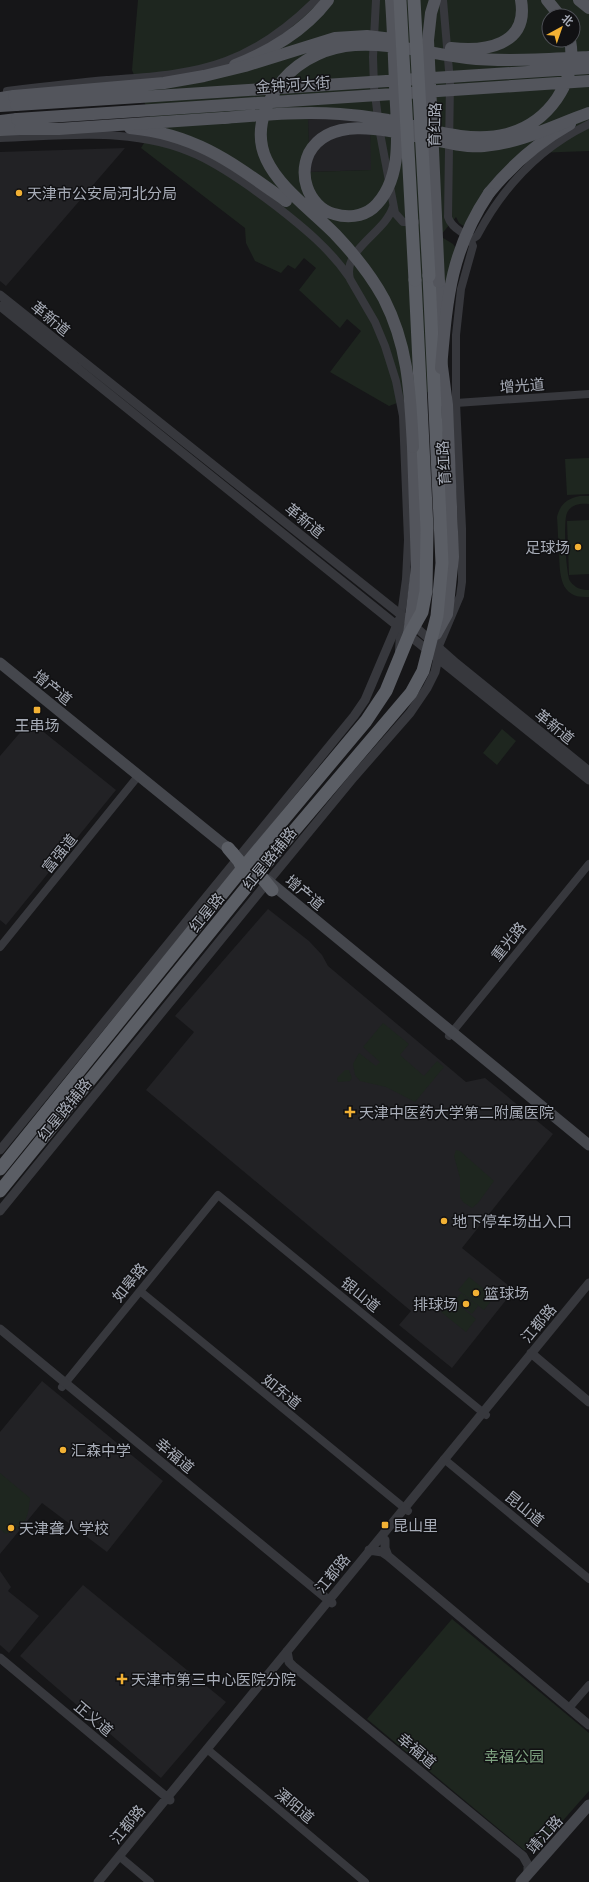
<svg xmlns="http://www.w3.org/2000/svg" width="589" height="1882" viewBox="0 0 589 1882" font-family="Commissioner,'Noto Sans SC',sans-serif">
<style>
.built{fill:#222225}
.green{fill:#1e261f;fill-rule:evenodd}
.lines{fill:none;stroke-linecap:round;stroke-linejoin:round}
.minor{stroke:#37383d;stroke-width:8}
.tertiary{stroke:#37383d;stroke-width:9}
.secondary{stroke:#45474d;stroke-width:11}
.primary{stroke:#53555c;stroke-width:12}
.trunk{stroke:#5b5e65;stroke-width:13}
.primary-bridge{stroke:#53555c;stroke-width:12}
.trunk-bridge{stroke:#5b5e65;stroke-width:13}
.poi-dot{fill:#f2b134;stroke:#111113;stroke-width:1.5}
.labels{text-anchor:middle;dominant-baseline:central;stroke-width:3;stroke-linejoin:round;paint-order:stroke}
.street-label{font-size:15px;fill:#a8adb8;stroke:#111113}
.poi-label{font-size:15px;fill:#a8adb8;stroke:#111113;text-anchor:start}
.park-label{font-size:15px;fill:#7fa381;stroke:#111113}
</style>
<rect width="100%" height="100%" fill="#161618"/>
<path class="built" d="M 370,118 L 372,170 L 309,172 L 308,119 Z
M 125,148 L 6,286 L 0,281 L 0,152 Z
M 30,721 L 116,790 L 6,925 L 0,920 L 0,756 Z
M 268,909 L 309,941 L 322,955 L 328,966 L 466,1082 L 485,1078 L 553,1134 L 462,1248 L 514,1290 L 452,1368 L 399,1325 L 411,1311 L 146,1090 L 194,1032 L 175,1016 Z
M 42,1381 L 163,1481 L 107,1552 L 42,1503 L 0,1554 L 0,1432 Z
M 0,1571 L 11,1587 L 8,1591 L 39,1616 L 9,1653 L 0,1645 Z
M 83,1585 L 226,1702 L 161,1778 L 20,1656 Z"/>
<path class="green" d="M 138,0 L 589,0 L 589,151 L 535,153 L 518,168 L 465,227 L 459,223 L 456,217 L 440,236 L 453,244 L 460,254 L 449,305 L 447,385 L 389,406 L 330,372 L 361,331 L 347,319 L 340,328 L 299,290 L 316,268 L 304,258 L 295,269 L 288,265 L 281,273 L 255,261 L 246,243 L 245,228 L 141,148 L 154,127 L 132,70 ZM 549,16 L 573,16 L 573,40 L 549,40 ZM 370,118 L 371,170 L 310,172 L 308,119 Z
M 589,458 L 589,494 L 567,495 L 565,459 Z
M 580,496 L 589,496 L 589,504 C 581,503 571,504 567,513 C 563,521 566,574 570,581 C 575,588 581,590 589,590 L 589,597 C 560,599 560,576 559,554 C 558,542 558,529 557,517 C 560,504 568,498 580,496 Z
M 589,520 L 589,574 L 569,575 L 567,521 Z
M 502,729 L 516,741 L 497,765 L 483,753 Z
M 383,1023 L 409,1044 L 400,1055 L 424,1076 L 437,1061 L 444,1067 L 415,1102 L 386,1087 L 360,1081 L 355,1075 L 353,1064 L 359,1053 L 376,1066 L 380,1062 L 363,1047 Z
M 345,1070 L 349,1070 L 352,1078 L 350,1081 L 338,1082 L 337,1078 Z
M 456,1150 L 460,1151 L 494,1181 L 478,1203 L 472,1208 L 463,1202 L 460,1197 L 460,1178 L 454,1156 Z
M 469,1277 L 494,1297 L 484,1310 L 458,1290 Z
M 461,1293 L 478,1306 L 472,1314 L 455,1301 Z
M 451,1299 L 476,1319 L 466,1332 L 441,1312 Z
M 0,1473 L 30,1498 C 28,1519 26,1526 6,1534 L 0,1529 Z
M 452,1619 L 589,1733 L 589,1791 L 537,1850 L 524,1850 L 367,1719 Z"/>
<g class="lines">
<path class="minor" d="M 376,0 L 373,57 L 374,87 L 380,133 L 395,213 L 403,222 L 415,222
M 7,91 C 40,87 73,83 107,80 C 146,77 189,75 226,61 C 261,48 290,26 316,0
M 0,138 C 65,136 136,126 197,155 C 225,168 251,187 276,206 C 303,227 330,249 349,277
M 393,207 C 385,233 342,249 350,279 L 375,322 L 385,346 L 396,381 L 403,416 L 408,540 L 406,579 L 401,615 L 399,651
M 467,240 L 471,240 L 477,236 C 503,187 539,148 589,124
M 456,403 L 589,394
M 436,653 L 460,596 L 462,582 L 462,528 L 456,403 L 456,335 L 461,289 L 473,246 C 469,232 452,231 448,217 L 450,82 L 443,0
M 0,947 L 139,775
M 449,1036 L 589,864
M 140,1291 L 408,1511
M 62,1387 L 218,1195 L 486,1415
M 444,1459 L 589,1579
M 569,1708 L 589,1685
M 207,1749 L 365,1882
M 119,1856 L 150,1882"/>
<path class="tertiary" d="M 0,295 L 410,622 L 456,663 L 589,771
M 0,306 L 589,780
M 0,1150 L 354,716 L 365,700 L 399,620
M 0,1211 L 271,878 L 354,777 L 410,713 L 427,688 L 435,672 L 439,653
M 0,1329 L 332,1603
M 531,1353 L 589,1402
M 385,1540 L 385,1548 L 388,1556
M 369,1550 L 382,1552 L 388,1556 L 589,1725
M 287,1651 L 289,1662 L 293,1666 L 523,1856 L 528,1865 L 528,1874
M 0,1658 L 170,1800
M 98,1882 L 589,1283"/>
<path class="secondary" d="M 0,663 L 234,853
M 267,880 L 589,1145
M 521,1882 L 589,1805"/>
<path class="primary" d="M 547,0 L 560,16
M 579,0 L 589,8
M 235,65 C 269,52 305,30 328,0
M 0,98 L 14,96
M 0,106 L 16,105
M 0,121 L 17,119
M 130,128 C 196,134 234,164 286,201
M 0,130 L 20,129
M 489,193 C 512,165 538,142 570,124
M 439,282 L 440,338
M 436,634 L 447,614 L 453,557 L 447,405 L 441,359
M 409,635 L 417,567 L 413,447"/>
<path class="trunk" d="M 228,848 L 239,861 L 246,876
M 257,865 L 259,874 L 272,890
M 0,1169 L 243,868 L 366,721 L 386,691 L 409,635 L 422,612 L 426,591 L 427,529 L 415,280
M 0,1191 L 258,873 L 411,693 L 423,671 L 437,616 L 442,563 L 429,276"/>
<path class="primary-bridge" d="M 391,0 C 393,28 394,57 395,85 C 396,124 406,178 373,208 C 362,217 347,218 334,214 C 321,211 311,199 307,187 C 303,175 304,164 309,153 C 339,99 437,151 484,146 C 521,143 555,125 589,113
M 435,0 L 431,13 L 428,40 L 439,282
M 451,48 C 484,52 529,46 521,0
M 14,96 L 164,83 L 204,76 L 245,66 L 335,38 L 367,36 L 401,40
M 16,105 L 589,68
M 17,119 L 589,81
M 20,129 L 59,129 C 113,125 167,122 222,118 C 261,115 301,111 340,114 C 356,115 372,117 388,120 C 426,128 468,144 507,134 C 548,123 578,82 570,40
M 441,368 C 447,300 450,251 489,193
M 413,447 C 410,394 409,348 384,299 C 371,275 354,254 335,234 C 292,191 231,157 277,88 C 292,65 319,50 345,46 C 386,41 426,53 467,58 C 503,62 552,59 589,57"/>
<path class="trunk-bridge" d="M 400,0 L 415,280
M 414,0 L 429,276"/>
</g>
<g class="poi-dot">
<circle cx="19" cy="193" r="4"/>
<circle cx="578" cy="547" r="4"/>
<rect x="33" y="706" width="8" height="8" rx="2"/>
<path d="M348 1106h4v4h4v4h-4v4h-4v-4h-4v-4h4z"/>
<circle cx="444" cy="1221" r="4"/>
<circle cx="476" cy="1293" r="4"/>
<circle cx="466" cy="1304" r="4"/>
<circle cx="63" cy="1450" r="4"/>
<rect x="381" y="1521" width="8" height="8" rx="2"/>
<circle cx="11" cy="1528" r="4"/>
<path d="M120 1673h4v4h4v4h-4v4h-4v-4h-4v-4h4z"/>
</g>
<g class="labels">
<g class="street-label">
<text transform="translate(293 84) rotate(-4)">金钟河大街</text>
<text transform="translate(434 125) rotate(-89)">育红路</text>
<text transform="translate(51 318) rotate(39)">革新道</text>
<text transform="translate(522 385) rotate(-4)">增光道</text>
<text transform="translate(443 463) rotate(-93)">育红路</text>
<text transform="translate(305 520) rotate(39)">革新道</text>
<text transform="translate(53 687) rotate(39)">增产道</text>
<text transform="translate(555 726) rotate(39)">革新道</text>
<text transform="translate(59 853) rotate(-51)">富强道</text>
<text transform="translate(269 858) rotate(-51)">红星路辅路</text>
<text transform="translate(305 892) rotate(40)">增产道</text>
<text transform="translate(206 912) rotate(-51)">红星路</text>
<text transform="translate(508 941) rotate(-51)">重光路</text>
<text transform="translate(64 1109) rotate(-51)">红星路辅路</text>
<text transform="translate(129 1282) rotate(-51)">如皋路</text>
<text transform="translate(361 1294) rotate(39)">银山道</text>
<text transform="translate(538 1323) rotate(-50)">江都路</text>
<text transform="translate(282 1391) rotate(39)">如东道</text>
<text transform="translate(175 1455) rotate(40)">幸福道</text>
<text transform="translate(525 1508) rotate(39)">昆山道</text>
<text transform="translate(332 1573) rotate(-51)">江都路</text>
<text transform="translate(94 1718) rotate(40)">正义道</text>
<text transform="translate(417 1750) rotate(40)">幸福道</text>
<text transform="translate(295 1805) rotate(40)">溧阳道</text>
<text transform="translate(127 1824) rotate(-51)">江都路</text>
<text transform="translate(544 1834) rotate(-48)">靖江路</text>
</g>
<g class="poi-label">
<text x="27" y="193">天津市公安局河北分局</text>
<text x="570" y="547" text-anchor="end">足球场</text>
<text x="37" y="725" text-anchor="middle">王串场</text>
<text x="359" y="1112">天津中医药大学第二附属医院</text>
<text x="452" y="1221">地下停车场出入口</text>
<text x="484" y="1293">篮球场</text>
<text x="458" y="1304" text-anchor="end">排球场</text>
<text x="71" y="1450">汇森中学</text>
<text x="393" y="1525">昆山里</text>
<text x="19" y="1528">天津聋人学校</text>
<text x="131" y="1679">天津市第三中心医院分院</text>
</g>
<g class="park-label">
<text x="514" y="1756">幸福公园</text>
</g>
</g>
<g transform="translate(561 28) rotate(40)"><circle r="19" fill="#111113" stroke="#4d4f55"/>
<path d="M0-3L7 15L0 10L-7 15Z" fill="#f2b134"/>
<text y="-6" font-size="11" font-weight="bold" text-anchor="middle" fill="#a8adb8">北</text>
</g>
</svg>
